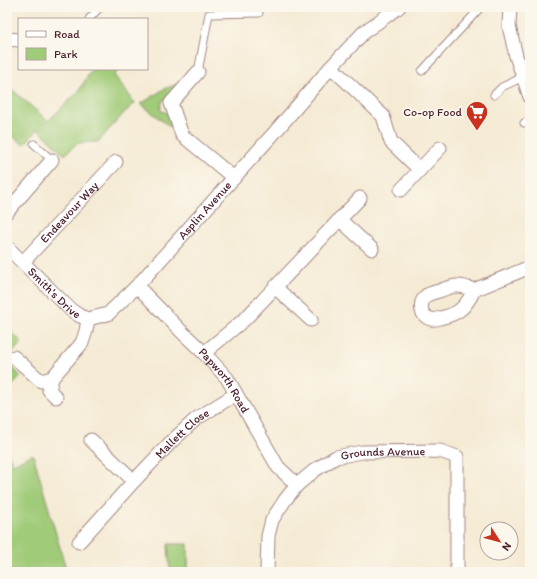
<svg xmlns="http://www.w3.org/2000/svg" width="537" height="579" viewBox="0 0 537 579" font-family="Itim,sans-serif">
<style>
.green{fill:#a0cb78;stroke:#757552}
.lines{fill:none;stroke-linecap:round;stroke-linejoin:round}
.lane-casing{stroke:#a08580;stroke-width:9}
.street-casing{stroke:#a08580;stroke-width:15}
.lane{stroke:#fff;stroke-width:7}
.street{stroke:#fff;stroke-width:13}
.labels{text-anchor:middle;dominant-baseline:central;stroke-width:3.5;stroke-linejoin:round;paint-order:stroke}
.poi-label{font-size:12px;fill:#4a1f2b;stroke:#fbf7ec;text-anchor:end}
.street-label{font-size:12px;fill:#4a1f2b;stroke:#fbf7ec}
</style>
<rect width="100%" height="100%" fill="#fbf7ec"/>
<filter id="ink" filterUnits="userSpaceOnUse"><feTurbulence type="fractalNoise" baseFrequency=".025" numOctaves="2"/><feDisplacementMap in="SourceGraphic" scale="8" xChannelSelector="R" yChannelSelector="G"/><feConvolveMatrix kernelMatrix="1 2 1 2 8 2 1 2 1" color-interpolation-filters="sRGB"/></filter>
<filter id="wash" filterUnits="userSpaceOnUse"><feTurbulence type="fractalNoise" baseFrequency=".012" numOctaves="4" result="noise"/><feDisplacementMap in="SourceGraphic" scale="16" xChannelSelector="R" yChannelSelector="G"/><feGaussianBlur stdDeviation="0.9" result="paint"/><feColorMatrix in="noise" values="0 0 0 0 0 0 0 0 0 0 0 0 0 0 0 0 0 1.4 0 .05"/><feComposite in="paint" operator="in"/></filter>
<g filter="url(#wash)">
<rect width="100%" height="100%" fill="#f5ebd5"/>
<path class="green" d="M 92,69 L 120,69 L 114,75 L 135,103 L 123,114 L 98,142 L 77,143 L 65,155 L 38,129 L 24,145 L 7,132 L 7,85 L 48,121 L 78,92 Z
M 178,84 L 169,98 L 163,100 L 160,110 L 167,113 L 174,130 L 141,104 L 164,89 Z
M 7,329 L 22,342 L 7,359 Z
M 7,361 L 21,377 L 7,390 Z
M 7,451 L 13,464 L 33,454 L 67,572 L 7,572 Z
M 168,544 L 188,544 L 188,572 L 170,572 Z"/>
</g>
<g filter="url(#ink)">
<g class="lines">
<g class="lane-casing">
<path id="lane" d="M 89,19 L 100,7
M 422,71 L 481,7
M 198,72 L 209,14 L 259,13
M 494,95 L 502,87 L 523,77
M 524,123 L 530,121
M 34,144 L 52,160"/>
</g>
<g class="street-casing">
<g id="street">
<path d="M 510,7 L 509,26 L 516,56 L 530,97"/>
<path d="M 7,39 L 19,40"/>
<path d="M 331,67 L 383,116 L 391,142 L 419,169"/>
<path d="M 198,72 L 171,103 L 182,135 L 234,178"/>
<path d="M 401,190 L 440,148"/>
<path d="M 7,212 L 52,160"/>
<path d="M 339,219 L 372,249"/>
<path id="s1" d="M 7,247 L 71,310 L 80,316 L 88,319"/>
<path id="s2" d="M 23,262 L 116,162"/>
<path id="s3" d="M 137,286 L 182,332 L 204,353 L 227,378 L 278,467 L 297,485"/>
<path d="M 275,287 L 311,320"/>
<path d="M 474,290 C 459,284 454,285 439,291 C 435,292 431,293 427,295 C 419,302 419,316 431,319 C 434,320 437,319 440,318 C 459,314 466,307 474,290 L 530,267"/>
<path d="M 204,353 L 245,319 L 360,198"/>
<path id="s4" d="M 14,357 L 41,381 L 52,378 L 82,343 L 86,331 L 88,319 L 108,314 L 137,286 L 275,132 L 331,67 L 364,32 L 399,7"/>
<path d="M 52,378 L 49,390 L 56,397"/>
<path d="M 91,440 L 134,481"/>
<path id="s5" d="M 79,542 L 134,481 L 171,442 L 196,419 L 236,394"/>
<path id="s6" d="M 267,572 L 268,536 L 272,520 L 285,500 L 297,485 L 315,470 L 336,457 L 362,452 L 440,451 L 457,457 L 457,572"/>
</g>
</g>
<use href="#lane" class="lane"/>
<use href="#street" class="street"/>
</g>
</g>
<defs>
<g id="supermarket-pin" transform="scale(1.15)"><path d="M0 17L-7.5 6A9.5 9.5 0 1 1 7.5 6Z" fill="#c8321e" stroke="#fbf7ec"/><path d="M-6-5.5h2.5l.6 2H6L4.5 2H-2.5L-4.4-4H-6ZM-1.5 3.2a1.3 1.3 0 1 0 .1 0ZM3 3.2a1.3 1.3 0 1 0 .1 0Z" fill="#fff"/></g>
</defs>
<g fill-rule="evenodd">
<use href="#supermarket-pin" x="477" y="112"/>
</g>
<g class="labels">
<g class="poi-label">
<text x="462" y="112">Co-op Food</text>
</g>
<g class="street-label">
<text stroke="none"><textPath href="#s4" startOffset="281">Asplin Avenue</textPath></text>
<text stroke="none"><textPath href="#s2" startOffset="68">Endeavour Way</textPath></text>
<text stroke="none"><textPath href="#s1" startOffset="66">Smith's Drive</textPath></text>
<text stroke="none"><textPath href="#s3" startOffset="129">Papworth Road</textPath></text>
<text stroke="none"><textPath href="#s5" startOffset="150">Mallett Close</textPath></text>
<text stroke="none"><textPath href="#s6" startOffset="191">Grounds Avenue</textPath></text>
</g>
</g>
<rect width="537" height="579" fill="none" stroke="#fbf7ec" stroke-width="24"/>
<rect x="18" y="18" width="130" height="52" fill="#fbf7ec" stroke="#b4a19f"/>
<rect x="26" y="31" width="20" height="6" fill="#ffffff" stroke="#b4a19f"/>
<text x="54" y="38" font-size="12" fill="#4a1f2b">Road</text>
<rect x="26" y="48" width="20" height="12" fill="#a0cb78" stroke="#b4a19f"/>
<text x="54" y="58" font-size="12" fill="#4a1f2b">Park</text>
<g transform="translate(499 541) rotate(126)"><circle r="19" fill="#fbf7ec" stroke="#b4a19f"/>
<path d="M0-3L7 15L0 10L-7 15Z" fill="#c8321e"/>
<text y="-6" font-size="11" font-weight="bold" text-anchor="middle" fill="#4a1f2b">N</text>
</g>
</svg>
